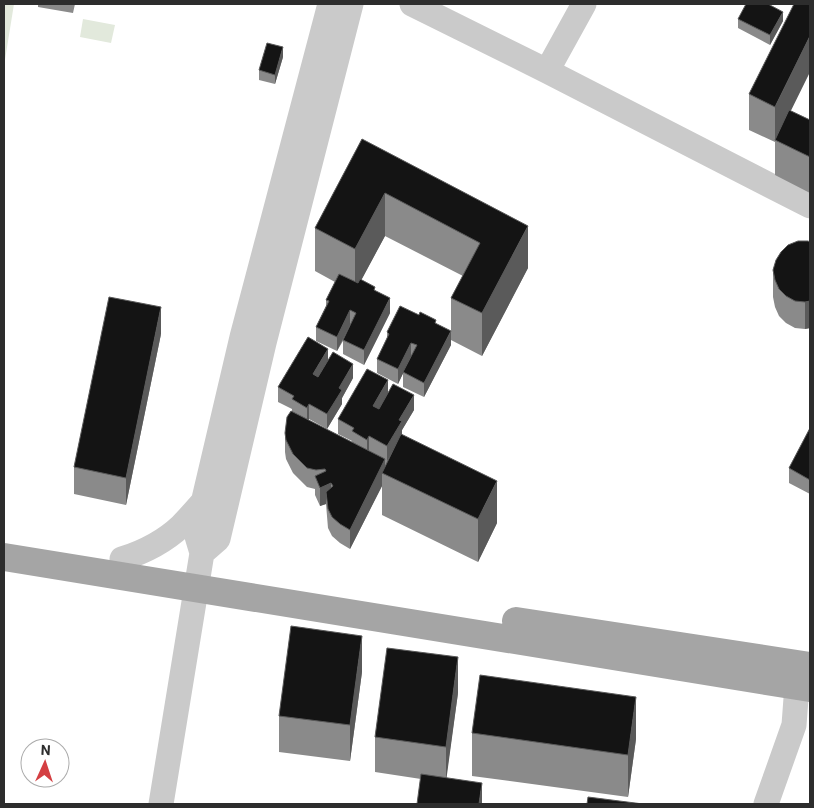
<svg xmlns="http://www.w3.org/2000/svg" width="814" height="808" viewBox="0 0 814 808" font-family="Roboto,sans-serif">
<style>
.grass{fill:#e2e9dc}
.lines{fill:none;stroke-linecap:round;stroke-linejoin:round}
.minor{stroke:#cacaca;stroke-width:25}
.major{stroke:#a5a5a5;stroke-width:28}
.wall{fill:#8a8a8a}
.shaded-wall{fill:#5a5a5a}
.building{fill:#141414;stroke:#5a5a5a}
</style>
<rect width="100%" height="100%" fill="#fff"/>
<path class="grass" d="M 4,4 L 14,4 L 4,66 Z
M 83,19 L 115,25 L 111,43 L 80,37 Z"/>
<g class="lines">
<path class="minor" d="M 412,4 L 547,71 L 810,206
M 547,71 L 584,4
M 202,553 L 218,539 L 264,343 L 351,4
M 122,559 C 144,552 164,542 181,526 C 188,519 195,511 202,503
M 161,804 L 202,553 L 196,533 L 242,337 L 330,4
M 766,804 L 794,725 L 797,685 L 807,670"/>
<path class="major" d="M 4,557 L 810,688
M 516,621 L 810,666"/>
</g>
<path class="wall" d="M 38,4 L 75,4 L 73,13 L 38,7 Z
M 738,19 L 783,21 L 770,45 L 738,28 Z
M 283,57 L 275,84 L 259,80 L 259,70 Z
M 749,94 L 791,111 L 810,120 L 810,193 L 775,175 L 775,142 L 749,130 Z
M 362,139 L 528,268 L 482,356 L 451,340 L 451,298 L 463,276 L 385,236 L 361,280 L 375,291 L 390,313 L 364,365 L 343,354 L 343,341 L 337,351 L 316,341 L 316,327 L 326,306 L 326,300 L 335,282 L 315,271 L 315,228 Z
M 810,242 L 810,328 L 805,329 L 795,328 L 786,323 L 779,316 L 775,307 L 773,297 L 773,270 Z
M 436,324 L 451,345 L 424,397 L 403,387 L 403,373 L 398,384 L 377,373 L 377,359 L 387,338 L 387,332 Z
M 161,334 L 126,505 L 74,494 L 74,467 Z
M 328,361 L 353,378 L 342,398 L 342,404 L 327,429 L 309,419 L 308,420 L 352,442 L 352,441 L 338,434 L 338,419 L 388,393 L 414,410 L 402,430 L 402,435 L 497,523 L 478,562 L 382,515 L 382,486 L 350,549 L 340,543 L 332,536 L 328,528 L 326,504 L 320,506 L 315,495 L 315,489 L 307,487 L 293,473 L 286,459 L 285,452 L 285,433 L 292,412 L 292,409 L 278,402 L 278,387 Z
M 810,428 L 810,494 L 789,483 L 789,468 Z
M 362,672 L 350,761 L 279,752 L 279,716 Z
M 458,693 L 446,778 L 482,804 L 421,779 L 375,772 L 375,737 Z
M 472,733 L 636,739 L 628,797 L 472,776 Z"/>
<path class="shaded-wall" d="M 783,12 L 783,21 L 770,45 L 770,35 Z
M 810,36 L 810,72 L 776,141 L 775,140 L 775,107 Z
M 283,47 L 283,57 L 275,84 L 275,75 Z
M 385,193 L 385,236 L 355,292 L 355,249 Z
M 528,226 L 528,268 L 482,356 L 482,313 Z
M 390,298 L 390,313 L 364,365 L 364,350 Z
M 810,301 L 810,328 L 805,329 L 805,302 Z
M 161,307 L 161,334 L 126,505 L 126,478 Z
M 350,310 L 350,325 L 337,351 L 337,337 Z
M 451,331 L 451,345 L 424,397 L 424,383 Z
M 411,343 L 411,357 L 398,384 L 398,369 Z
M 328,349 L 328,363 L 313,389 L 313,374 Z
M 353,364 L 353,378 L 342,398 L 342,404 L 327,429 L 327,414 L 339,388 Z
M 388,380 L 388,395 L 373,421 L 373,406 Z
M 414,395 L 414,410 L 402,430 L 402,436 L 387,461 L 387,446 L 399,420 Z
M 309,404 L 309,419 L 307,422 L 307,408 Z
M 369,436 L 369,451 L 367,454 L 367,440 Z
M 385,459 L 385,474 L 382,473 L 382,486 L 350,549 L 350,530 Z
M 497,481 L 497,523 L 478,562 L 478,519 Z
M 331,483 L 331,502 L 326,492 L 326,504 L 320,506 L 320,488 Z
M 362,636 L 362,672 L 350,761 L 350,725 Z
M 458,657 L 458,693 L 446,782 L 446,747 Z
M 636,697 L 636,739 L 628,797 L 628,755 Z
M 482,783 L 482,804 L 479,804 Z"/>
<path class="building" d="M 746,4 L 768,4 L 783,12 L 770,35 L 738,19 Z
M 794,4 L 810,4 L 810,36 L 775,107 L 749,94 Z
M 267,43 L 283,47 L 275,75 L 259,70 Z
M 789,110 L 810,120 L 810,157 L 775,140 Z
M 362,139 L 528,226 L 482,313 L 451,298 L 480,243 L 385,193 L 355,249 L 315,228 Z
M 798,241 L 808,241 L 810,242 L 810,301 L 805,302 L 795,301 L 786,296 L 779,289 L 775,280 L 773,270 L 776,260 L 781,252 L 788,245 Z
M 339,274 L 358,283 L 360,279 L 375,287 L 374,290 L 390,298 L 364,350 L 343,340 L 356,313 L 350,310 L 337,337 L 316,327 L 329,301 L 326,300 Z
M 109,297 L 161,307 L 126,478 L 74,467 Z
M 400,306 L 419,315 L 420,312 L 436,320 L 435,323 L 451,331 L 424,383 L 403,372 L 417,345 L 411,343 L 398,369 L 377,359 L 389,334 L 387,332 Z
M 308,337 L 328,349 L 313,374 L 318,377 L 333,352 L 353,364 L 339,388 L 342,390 L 327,414 L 309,404 L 307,408 L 292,399 L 294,396 L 278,387 Z
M 367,369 L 388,380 L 373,406 L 379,409 L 393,384 L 414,395 L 399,420 L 402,421 L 387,446 L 369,436 L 367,440 L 352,431 L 354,428 L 338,419 Z
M 291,411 L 385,459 L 350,530 L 340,524 L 332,517 L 328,509 L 326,492 L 333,486 L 331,483 L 320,488 L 315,476 L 326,471 L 325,469 L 316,470 L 307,468 L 293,454 L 286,440 L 285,433 L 287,417 Z
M 810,428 L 810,480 L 789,468 Z
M 401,434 L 497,481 L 478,519 L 382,473 Z
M 291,626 L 362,636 L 350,725 L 279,716 Z
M 387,648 L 458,657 L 446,747 L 375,737 Z
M 480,675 L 636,697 L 628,755 L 472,733 Z
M 421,774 L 482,783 L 479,804 L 417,804 Z
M 588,797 L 643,804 L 587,804 Z"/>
<rect width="814" height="808" fill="none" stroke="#2d2d2d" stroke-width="10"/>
<g transform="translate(45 763) rotate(3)"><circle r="24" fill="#ffffff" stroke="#ababab"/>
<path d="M0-4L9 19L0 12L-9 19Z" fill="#d43f42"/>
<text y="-8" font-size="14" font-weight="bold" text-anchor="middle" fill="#2d2d2d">N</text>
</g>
</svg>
